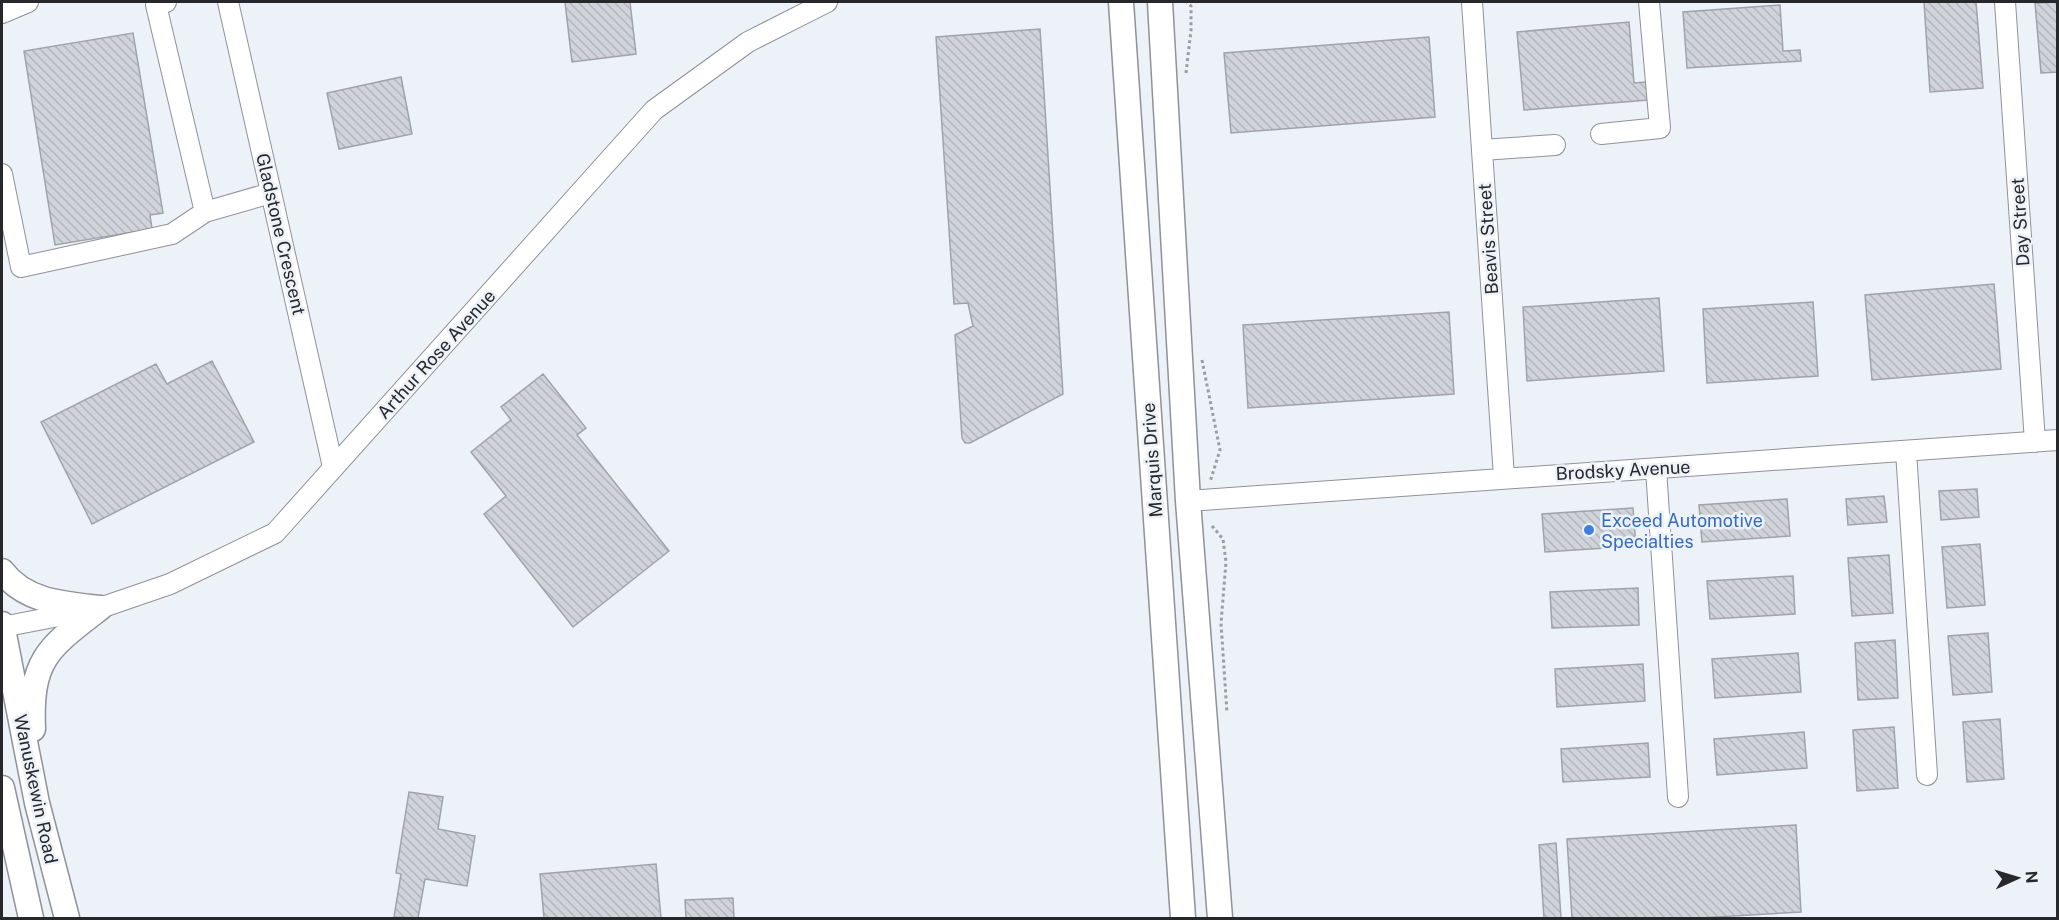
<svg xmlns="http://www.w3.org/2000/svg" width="2059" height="920" viewBox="0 0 2059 920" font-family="'Public Sans',sans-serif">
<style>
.building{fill:url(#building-back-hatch);stroke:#a0a3a9;stroke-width:1.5}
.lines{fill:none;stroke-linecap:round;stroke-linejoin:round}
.minor-casing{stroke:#8f9299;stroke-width:22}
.major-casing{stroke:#8f9299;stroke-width:27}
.path{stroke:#9a9da2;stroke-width:3;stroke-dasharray:3 3;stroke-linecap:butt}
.minor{stroke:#fff;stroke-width:20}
.major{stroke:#fff;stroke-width:24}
.shop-dot{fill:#3f7fe0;stroke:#edf1f8;stroke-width:2}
.labels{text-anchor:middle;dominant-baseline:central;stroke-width:5;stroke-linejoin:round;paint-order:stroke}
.street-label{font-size:18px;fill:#27282b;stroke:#edf1f8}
.shop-label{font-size:18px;fill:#366cbe;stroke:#edf1f8;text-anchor:start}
</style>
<defs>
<pattern id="building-back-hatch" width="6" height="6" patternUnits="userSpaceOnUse" patternTransform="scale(1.5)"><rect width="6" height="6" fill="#d0d4da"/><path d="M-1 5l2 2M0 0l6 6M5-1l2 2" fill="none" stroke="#b3b6bb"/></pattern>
</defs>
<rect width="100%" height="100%" fill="#edf1f8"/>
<path class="building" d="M 565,2 L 630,2 L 636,54 L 572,62 Z
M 1924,2 L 1976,2 L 1983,88 L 1930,92 Z
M 2058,2 L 2058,72 L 2041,73 L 2035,3 Z
M 1780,5 L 1783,51 L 1800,50 L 1801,61 L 1687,68 L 1683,12 Z
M 1629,22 L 1634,83 L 1646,82 L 1648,100 L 1524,110 L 1517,32 Z
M 1040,29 L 1063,394 L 970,443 L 965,443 L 962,438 L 955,335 L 973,326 L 968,303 L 954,304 L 936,37 Z
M 133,33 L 163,213 L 150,215 L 152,229 L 55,245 L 24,51 Z
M 1429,37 L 1435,117 L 1231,133 L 1224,53 Z
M 401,77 L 412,134 L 339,149 L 327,93 Z
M 1994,284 L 2001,369 L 1872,380 L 1865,295 Z
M 1659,298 L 1664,371 L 1527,381 L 1523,307 Z
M 1813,302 L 1818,376 L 1707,383 L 1703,309 Z
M 1449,312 L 1454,394 L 1248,408 L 1243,325 Z
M 212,361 L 254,442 L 92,524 L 41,422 L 156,364 L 167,384 Z
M 543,374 L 586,428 L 577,435 L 669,551 L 573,627 L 484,514 L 506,496 L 471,452 L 511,420 L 501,407 Z
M 1977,489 L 1979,517 L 1941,520 L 1939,491 Z
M 1884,496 L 1887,522 L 1848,525 L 1846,499 Z
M 1787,499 L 1790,536 L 1702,542 L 1699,505 Z
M 1633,508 L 1636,546 L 1545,552 L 1542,514 Z
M 1980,544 L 1985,605 L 1947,608 L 1942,547 Z
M 1889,555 L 1893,613 L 1852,616 L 1848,558 Z
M 1793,576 L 1795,614 L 1710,619 L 1707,581 Z
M 1638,588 L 1639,625 L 1552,628 L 1550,592 Z
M 1988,633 L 1992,692 L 1953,695 L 1948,636 Z
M 1895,640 L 1898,698 L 1858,700 L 1855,643 Z
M 1798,653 L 1801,692 L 1715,698 L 1712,659 Z
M 1643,664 L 1645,701 L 1557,707 L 1555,669 Z
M 2000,719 L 2004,779 L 1967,782 L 1963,722 Z
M 1894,727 L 1898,788 L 1857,791 L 1853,730 Z
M 1804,732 L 1807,768 L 1717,775 L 1714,739 Z
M 1648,743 L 1650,777 L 1563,782 L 1561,749 Z
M 409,792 L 443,797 L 438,829 L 475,836 L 467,886 L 425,879 L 418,918 L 394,917 L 401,874 L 396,873 Z
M 1796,825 L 1801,912 L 1700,918 L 1572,918 L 1567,839 Z
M 1556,843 L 1561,918 L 1544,918 L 1539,845 Z
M 656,864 L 661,918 L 544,918 L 540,874 Z
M 733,898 L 734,918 L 686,918 L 685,900 Z"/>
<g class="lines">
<g class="minor-casing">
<path id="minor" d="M 166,2 L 156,5 L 205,212 L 271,193
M 228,2 L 333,467
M 1472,2 L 1504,477
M 2005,2 L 2035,442
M 2,13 L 28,2
M 1601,134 L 1660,128 L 1649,2
M 1482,150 L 1555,145
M 2,174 L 21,267 L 172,234 L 205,212
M 1906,451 L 1927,775
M 1656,469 L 1678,797
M 1188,501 L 2058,440
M 2,627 L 100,608 L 170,584 L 275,533 L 654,110 L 748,42 L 827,2"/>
</g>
<g class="major-casing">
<path id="major" d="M 1121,2 L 1183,918
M 1160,2 L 1188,501 L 1220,918
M 2,571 C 25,602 64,604 100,608
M 2,624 L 37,803 L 67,918
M 33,729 C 30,659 48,648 100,608
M 2,788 L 31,918"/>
</g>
<path class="path" d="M 1186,73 L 1191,30 L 1191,6 L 1187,2
M 1202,360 L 1220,450 L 1210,482
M 1212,526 L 1223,539 L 1226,562 L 1221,623 L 1227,713"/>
<use href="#minor" class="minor"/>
<use href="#major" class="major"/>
</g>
<circle class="shop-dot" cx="1589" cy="530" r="6"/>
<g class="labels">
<g class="street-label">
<text transform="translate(2020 222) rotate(-94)">Day Street</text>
<text transform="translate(281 234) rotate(77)">Gladstone Crescent</text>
<text transform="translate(1488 239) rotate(-94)">Beavis Street</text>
<text transform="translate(436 354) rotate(-48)">Arthur Rose Avenue</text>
<text transform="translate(1152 460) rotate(-94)">Marquis Drive</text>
<text transform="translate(1623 470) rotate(-3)">Brodsky Avenue</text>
<text transform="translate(36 789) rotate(78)">Wanuskewin Road</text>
</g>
<g class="shop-label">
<text x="1601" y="520">Exceed Automotive<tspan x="1601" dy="21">Specialties</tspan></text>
</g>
</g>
<rect width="2059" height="920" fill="none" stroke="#27282b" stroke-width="6"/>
<g transform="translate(2017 878) rotate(86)" stroke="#edf1f8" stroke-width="4.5" paint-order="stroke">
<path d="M0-4.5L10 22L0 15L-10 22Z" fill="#27282b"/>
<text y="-9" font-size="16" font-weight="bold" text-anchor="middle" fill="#27282b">N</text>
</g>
</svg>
